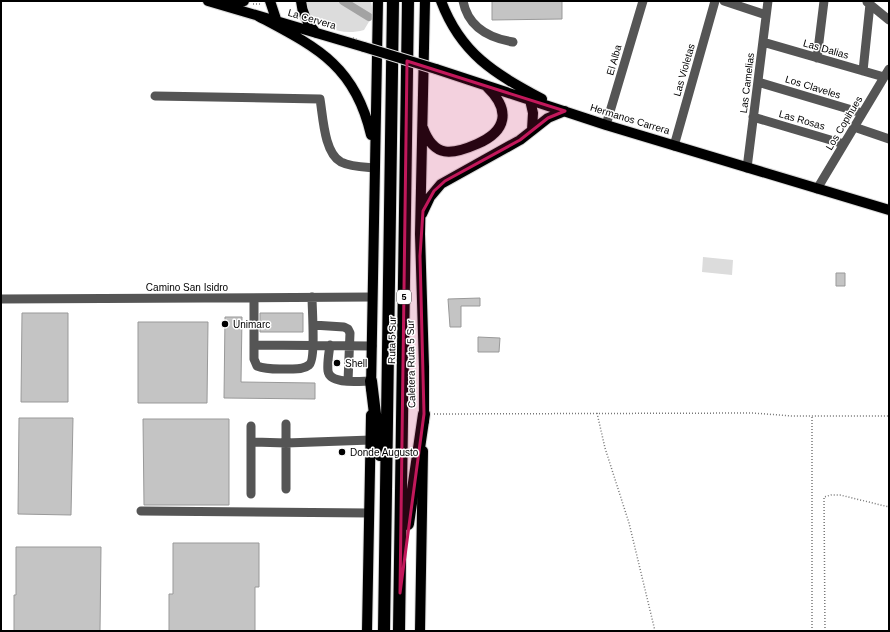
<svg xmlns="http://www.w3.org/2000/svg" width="890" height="632" viewBox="0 0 890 632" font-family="Arial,sans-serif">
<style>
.green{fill:#dcdcdc}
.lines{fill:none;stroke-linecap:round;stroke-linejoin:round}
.canal{stroke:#a3a3a3;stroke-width:8}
.building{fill:#c4c4c4;stroke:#999}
.major-casing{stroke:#dbdbdb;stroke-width:12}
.highway-casing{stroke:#dbdbdb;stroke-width:14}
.path{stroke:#777;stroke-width:1.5;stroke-dasharray:1 2;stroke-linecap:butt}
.minor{stroke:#555;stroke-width:9}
.major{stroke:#000;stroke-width:10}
.highway{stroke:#000;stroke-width:12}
.major-bridge-casing{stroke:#dbdbdb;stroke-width:12;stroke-linecap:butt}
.path-bridge{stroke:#777;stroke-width:1.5;stroke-dasharray:1 2;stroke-linecap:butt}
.major-bridge{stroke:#000;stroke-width:10}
.marked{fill:#c2185b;fill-opacity:0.2;stroke:#c2185b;stroke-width:3;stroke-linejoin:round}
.poi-dot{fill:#000;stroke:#fff;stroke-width:1.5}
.labels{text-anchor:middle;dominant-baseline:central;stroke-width:3;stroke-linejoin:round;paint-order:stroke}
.shield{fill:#fff;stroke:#4c4c4c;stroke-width:1}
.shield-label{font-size:9px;font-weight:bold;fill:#000}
.street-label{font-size:10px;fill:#000;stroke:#fff}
.poi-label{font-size:10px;fill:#000;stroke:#fff;text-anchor:start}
</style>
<rect width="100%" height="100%" fill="#fff"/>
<path class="green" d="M 303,1 L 371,1 L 373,15 L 364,30 C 342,36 326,28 308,16 Z
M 703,257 L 733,260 L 732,275 L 702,272 Z"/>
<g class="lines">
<path class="canal" d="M 343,1 L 369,17"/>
</g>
<path class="building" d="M 492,1 L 562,1 L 562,19 L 492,20 Z
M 836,273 L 845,273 L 845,286 L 836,286 Z
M 480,298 L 480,306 L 461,306 L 461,327 L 450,327 L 448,299 Z
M 22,313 L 68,313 L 68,402 L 21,402 Z
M 260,313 L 303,313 L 303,332 L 260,332 Z
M 225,317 L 242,317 L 241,382 L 315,383 L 315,399 L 224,398 Z
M 138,322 L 208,322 L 207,403 L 138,403 Z
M 478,337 L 500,338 L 499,352 L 478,352 Z
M 19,418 L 73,418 L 71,515 L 18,514 Z
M 143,419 L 229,419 L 229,505 L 144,505 Z
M 173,543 L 259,543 L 259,587 L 255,587 L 255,631 L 169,631 L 169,594 L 173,594 Z
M 16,547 L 101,547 L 100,631 L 14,631 L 14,595 L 16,595 Z"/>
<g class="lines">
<g class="major-casing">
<path id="major" d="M 208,1 L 364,47
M 270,1 L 277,22
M 301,1 C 302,14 307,23 316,33
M 441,1 C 461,54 494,73 542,99
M 226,5 L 244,1
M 258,16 C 316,47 355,65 371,135
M 436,69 L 606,125 L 889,210
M 530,100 L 533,113 L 532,130
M 423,128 C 434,158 452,155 477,144 C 507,131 511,110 487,87
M 422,214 L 430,197 L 441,184 L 520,140 L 548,118 L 565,111
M 371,389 L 378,1
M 424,421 L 424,367 L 420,234 L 425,1
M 367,631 L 371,415
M 420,631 L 423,451"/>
</g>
<g class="highway-casing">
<path id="highway" d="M 371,381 L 380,455
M 408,524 L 424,414
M 384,631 L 393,1
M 399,631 L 408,1"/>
</g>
<path class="path" d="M 253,4 L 261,4
M 316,18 L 336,29
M 597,413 L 605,448 L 629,523 L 655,631
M 434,414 L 753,413 L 792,416 L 889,416
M 812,631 L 812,416
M 825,631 L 824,497 L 831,495 L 840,495 L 889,507"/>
<path class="minor" d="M 463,1 C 468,27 489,38 513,42
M 724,1 L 766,15
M 867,2 L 889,20
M 763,42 L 884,77
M 817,58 L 824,1
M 863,71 L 870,4
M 758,82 L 862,113
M 155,96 L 320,99 C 323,116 324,153 341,162 C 351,167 363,167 375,168
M 753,117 L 844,144
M 606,125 L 643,1
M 854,127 L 889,139
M 674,146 L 715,1
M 747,168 L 768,1
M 817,189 L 889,69
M 254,298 L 254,359 L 257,366 C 267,370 277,369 288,369 C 295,369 303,370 309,365 C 316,360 312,309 312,297
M 1,299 L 372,297
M 313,325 L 344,327 L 348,329 L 350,333 L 348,381
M 254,345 L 372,346
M 330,345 C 329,353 327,363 328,371 C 330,385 360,381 371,381
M 286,424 L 286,489
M 251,426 L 251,494
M 251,442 L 286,443 L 371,440
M 141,511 L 369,513"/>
<use href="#major" class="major"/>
<use href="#highway" class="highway"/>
<g class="major-bridge-casing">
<path id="major-bridge" d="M 364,47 L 436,69"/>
</g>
<path class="path-bridge" d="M 353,38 L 358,40"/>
<use href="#major-bridge" class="major-bridge"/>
</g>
<path class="marked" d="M 407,61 L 565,111 L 548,118 L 520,140 L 445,181 L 434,191 L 423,211 L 420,256 L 424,414 L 400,593 Z"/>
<g class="poi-dot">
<circle cx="225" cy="324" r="4"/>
<circle cx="337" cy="363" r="4"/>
<circle cx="342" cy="452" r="4"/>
</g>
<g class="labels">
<rect class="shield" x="397" y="290" width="14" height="14" rx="3"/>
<g class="shield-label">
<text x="404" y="297">5</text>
</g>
<g class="street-label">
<text transform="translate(312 19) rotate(16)">La Cervera</text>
<text transform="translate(826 49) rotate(16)">Las Dalias</text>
<text transform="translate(614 60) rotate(-74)">El Alba</text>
<text transform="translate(684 70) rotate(-74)">Las Violetas</text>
<text transform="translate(747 83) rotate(-83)">Las Camelias</text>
<text transform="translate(813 87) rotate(17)">Los Claveles</text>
<text transform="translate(630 119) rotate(17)">Hermanos Carrera</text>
<text transform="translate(802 120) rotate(16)">Las Rosas</text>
<text transform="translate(844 123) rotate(-59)">Los Copihues</text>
<text x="187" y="287">Camino San Isidro</text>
<text transform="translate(392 340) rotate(-89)">Ruta 5 Sur</text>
<text transform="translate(411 364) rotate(-91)">Caletera Ruta 5 Sur</text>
</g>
<g class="poi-label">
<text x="233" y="324">Unimarc</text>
<text x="345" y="363">Shell</text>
<text x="350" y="452">Donde Augusto</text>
</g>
</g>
<rect width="890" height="632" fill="none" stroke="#000000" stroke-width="4"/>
</svg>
